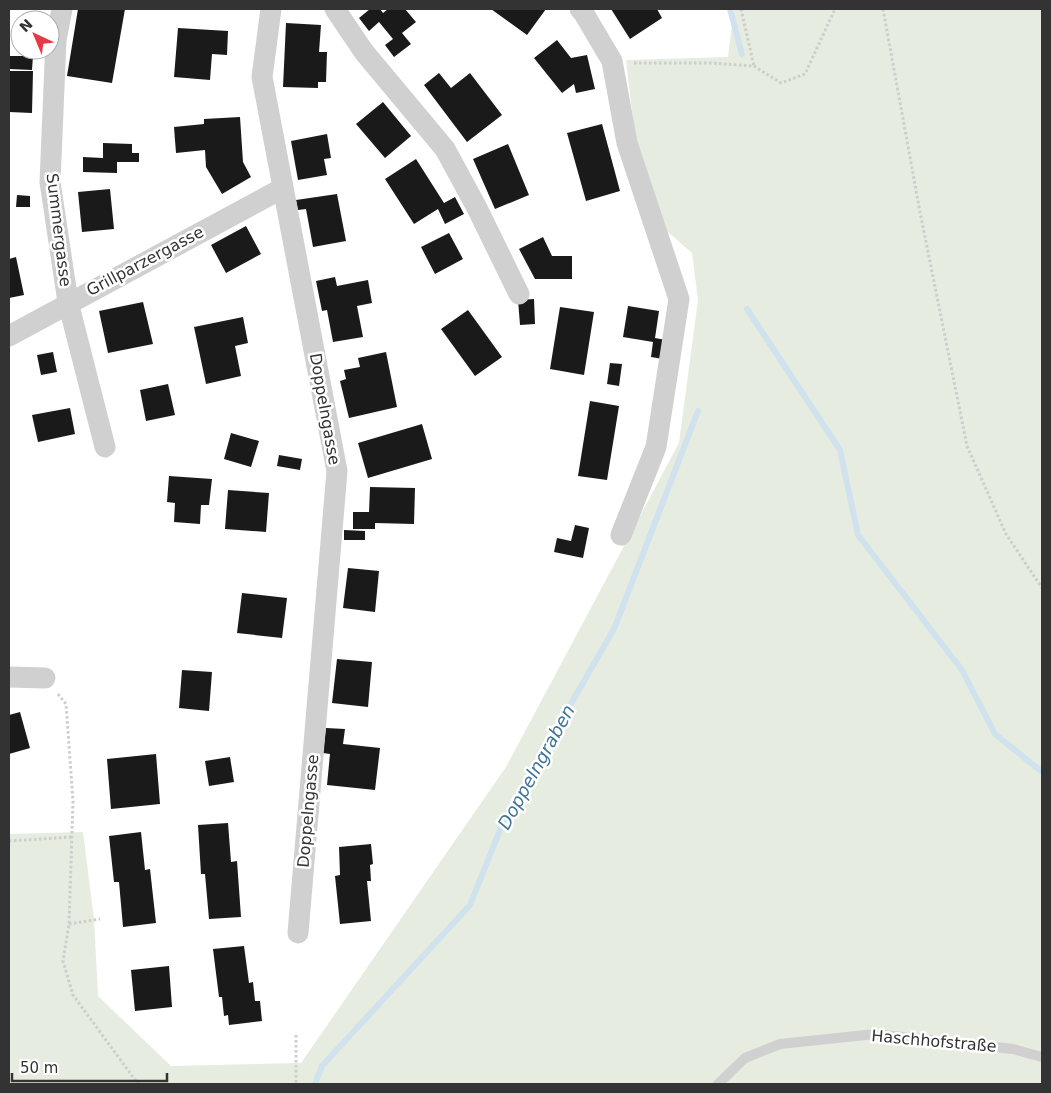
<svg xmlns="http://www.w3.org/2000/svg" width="1051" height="1093" viewBox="0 0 1051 1093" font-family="'DejaVu Sans',sans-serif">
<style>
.green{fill:#e6ecdf}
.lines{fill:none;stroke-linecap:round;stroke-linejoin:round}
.stream{stroke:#cfe2ee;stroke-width:6}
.building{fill:#1a1a1a}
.path{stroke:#cdcdcd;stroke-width:3;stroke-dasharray:2.5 2.5;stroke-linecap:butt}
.service{stroke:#d0d0d0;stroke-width:10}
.minor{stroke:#d0d0d0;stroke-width:21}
.labels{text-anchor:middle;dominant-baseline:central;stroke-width:5;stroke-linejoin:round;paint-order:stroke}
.street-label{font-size:16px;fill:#333;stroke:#fff}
.water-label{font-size:18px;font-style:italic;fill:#3f7597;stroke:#fff}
</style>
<rect width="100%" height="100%" fill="#fff"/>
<path class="green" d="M 734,9 L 1042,9 L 1042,1084 L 9,1084 L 9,834 L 83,832 L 94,919 L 98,996 L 171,1066 L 301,1063 L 506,767 L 679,443 L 698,300 L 692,253 L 660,225 L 636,146 L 626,60 L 728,57 Z"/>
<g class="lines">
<path class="stream" d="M 730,9 L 742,54
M 747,309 L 840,450 L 858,535 L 962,670 L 995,734 L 1042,772
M 315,1084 L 322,1066 L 470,905 L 504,820 L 614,629 L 698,411"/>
</g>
<path class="building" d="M 78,9 L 125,9 L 112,83 L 67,76 Z
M 370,9 L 380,9 L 383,13 L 388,9 L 405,9 L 416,22 L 402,33 L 411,44 L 394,57 L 385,45 L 393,39 L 379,22 L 369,31 L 359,18 Z
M 491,9 L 546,9 L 527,35 Z
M 611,9 L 657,9 L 662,18 L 630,39 Z
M 286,23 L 321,25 L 319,52 L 327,52 L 326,82 L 318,82 L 318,88 L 283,87 Z
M 178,28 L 228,31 L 227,55 L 212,54 L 210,80 L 174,77 Z
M 557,40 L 571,58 L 587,55 L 595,89 L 576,93 L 574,84 L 562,93 L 534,58 Z
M 9,56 L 33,56 L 32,70 L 9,69 Z
M 9,71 L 33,71 L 32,113 L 9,112 Z
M 439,73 L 451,88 L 470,73 L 502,115 L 467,142 L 424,85 Z
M 383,102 L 411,136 L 385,158 L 356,124 Z
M 240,117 L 243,162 L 251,177 L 222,194 L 206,167 L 205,150 L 176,153 L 174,127 L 204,124 L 204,119 Z
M 602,124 L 620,191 L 586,201 L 567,133 Z
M 327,134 L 331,158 L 324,159 L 327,175 L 298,180 L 291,141 Z
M 103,143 L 132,144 L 132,153 L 139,153 L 139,162 L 117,162 L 117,173 L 83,172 L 83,157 L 103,158 Z
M 508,144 L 529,195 L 495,209 L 473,159 Z
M 416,159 L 444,203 L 455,197 L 464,214 L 445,224 L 438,209 L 414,224 L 385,179 Z
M 110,189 L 114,229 L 82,232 L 78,192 Z
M 337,194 L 346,241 L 313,247 L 306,209 L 298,210 L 296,200 Z
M 17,195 L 30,196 L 30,207 L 16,207 Z
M 246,226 L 261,254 L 226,273 L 211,245 Z
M 449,233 L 463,259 L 435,274 L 421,247 Z
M 543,237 L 552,256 L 572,256 L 572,279 L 535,279 L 519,249 Z
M 16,257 L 24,295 L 9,298 L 9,259 Z
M 335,277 L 337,286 L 368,280 L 372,303 L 357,306 L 363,337 L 333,342 L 327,310 L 322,311 L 316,281 Z
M 534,299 L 535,324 L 520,325 L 518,300 Z
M 143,302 L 153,344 L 108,353 L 99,311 Z
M 628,306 L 659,311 L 655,338 L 666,340 L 663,359 L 651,357 L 653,342 L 623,337 Z
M 560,307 L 594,312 L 584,375 L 550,369 Z
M 468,310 L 502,357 L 475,376 L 441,329 Z
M 243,317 L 248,343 L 235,346 L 241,376 L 206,384 L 194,327 Z
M 53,352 L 57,372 L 41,375 L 37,355 Z
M 386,352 L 397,407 L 349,418 L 340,381 L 346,379 L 344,370 L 360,367 L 358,358 Z
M 610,363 L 622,364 L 619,386 L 607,384 Z
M 168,384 L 175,415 L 146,421 L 140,390 Z
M 590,401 L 619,406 L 607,480 L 578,476 Z
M 70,408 L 75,434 L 38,442 L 32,415 Z
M 422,424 L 432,459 L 368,478 L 358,443 Z
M 231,433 L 259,441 L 251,467 L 224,459 Z
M 279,455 L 302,459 L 300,470 L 277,466 Z
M 169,476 L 212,479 L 209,505 L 201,505 L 200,524 L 174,522 L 175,503 L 167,502 Z
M 370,487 L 415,488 L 414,524 L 375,523 L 375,529 L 353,529 L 353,512 L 369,512 Z
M 228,490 L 269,493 L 266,532 L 225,529 Z
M 575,525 L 589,528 L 583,558 L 554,552 L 557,538 L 571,541 Z
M 344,530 L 365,531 L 365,540 L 344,540 Z
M 348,568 L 379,571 L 375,612 L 343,608 Z
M 242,593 L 287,598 L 282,638 L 237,633 Z
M 337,659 L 372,662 L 368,707 L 332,703 Z
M 182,670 L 212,672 L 209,711 L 179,708 Z
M 20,712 L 30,748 L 9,754 L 9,715 Z
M 326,728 L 345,729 L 343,744 L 380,748 L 375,790 L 327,785 L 330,754 L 323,753 Z
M 156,754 L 160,804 L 111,809 L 107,759 Z
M 230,757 L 234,782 L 209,786 L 205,761 Z
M 228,823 L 231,862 L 237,861 L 241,917 L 209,919 L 205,874 L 201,874 L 198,825 Z
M 141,832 L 145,870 L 150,869 L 156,923 L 123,927 L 119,882 L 114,882 L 109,836 Z
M 371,844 L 373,864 L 370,865 L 371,881 L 367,881 L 371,921 L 340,924 L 335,876 L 340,875 L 339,847 Z
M 244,946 L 249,983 L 253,982 L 255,1001 L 260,1001 L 262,1021 L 229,1025 L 228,1015 L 224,1016 L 222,997 L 219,997 L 213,949 Z
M 169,966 L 172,1007 L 135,1011 L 131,970 Z"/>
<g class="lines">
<path class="path" d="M 741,9 L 754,66
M 883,9 L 920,212 L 967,446 L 1006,534 L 1042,588
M 634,63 L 710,63 L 754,66 L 781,83 L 805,74 L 835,9
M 58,694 L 66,704 L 73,801 L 69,924 L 63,961 L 73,995 L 138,1084
M 9,841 L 72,837
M 69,924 L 100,919
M 296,1035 L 296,1084"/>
<path class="service" d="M 718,1084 L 745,1058 L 780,1044 L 875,1034 L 1013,1049 L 1042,1057"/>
<path class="minor" d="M 62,9 L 56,40 L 50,182 L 68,302 L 105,447
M 271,9 L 262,77 L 337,471 L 298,933
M 335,9 L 364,52 L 445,149 L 477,208 L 519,294
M 580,9 L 583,12 L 612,61 L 627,143 L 679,299 L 656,447 L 621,535
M 9,336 L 283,188
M 9,677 L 45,678"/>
</g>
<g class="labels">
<g class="street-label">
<text transform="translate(59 230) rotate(83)">Summergasse</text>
<text transform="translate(145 261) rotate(-28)">Grillparzergasse</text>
<text transform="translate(325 409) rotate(80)">Doppelngasse</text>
<text transform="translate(308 811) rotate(-85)">Doppelngasse</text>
<text transform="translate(934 1041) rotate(5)">Haschhofstraße</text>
</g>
<g class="water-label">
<text transform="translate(536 767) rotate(-61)">Doppelngraben</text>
</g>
</g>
<rect width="1051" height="1093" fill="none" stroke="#333333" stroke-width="20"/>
<g transform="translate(35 35) rotate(316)"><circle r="24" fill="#ffffff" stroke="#adadad"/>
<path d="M0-4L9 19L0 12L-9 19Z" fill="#e63946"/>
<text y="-8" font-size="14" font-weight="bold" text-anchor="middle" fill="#333333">N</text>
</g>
<path d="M12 1073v8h155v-8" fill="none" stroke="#333333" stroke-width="2.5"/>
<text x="20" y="1073" font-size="15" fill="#333333" stroke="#ffffff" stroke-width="4" paint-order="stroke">50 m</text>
</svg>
